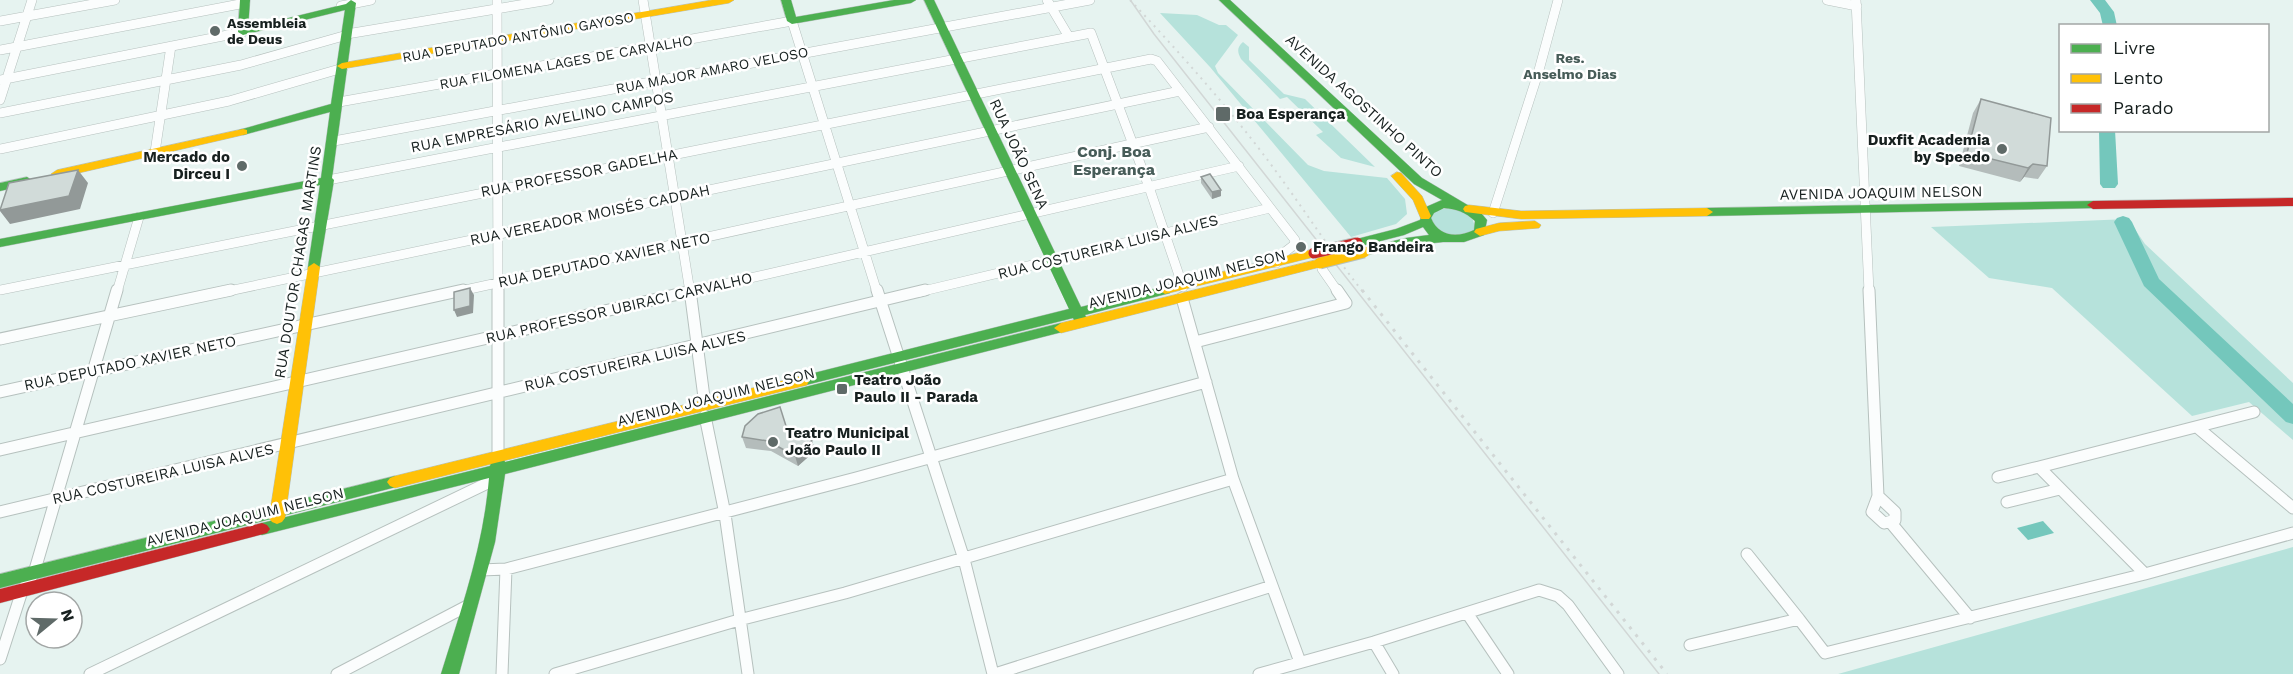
<svg xmlns="http://www.w3.org/2000/svg" width="2293" height="674" viewBox="0 0 2293 674" font-family="'Work Sans',sans-serif">
<style>
.green{fill:#b6e2db}
.water{fill:#74c7bc}
.lines{fill:none;stroke-linecap:round;stroke-linejoin:round}
.river{fill:#74c7bc;fill-rule:evenodd}
.street-far1-casing{stroke:#b6c1be;stroke-width:10}
.street-casing{stroke:#b6c1be;stroke-width:13}
.fast-casing{stroke:#b6c1be;stroke-width:1}
.slow-casing{stroke:#b6c1be;stroke-width:1}
.jam-casing{stroke:#b6c1be;stroke-width:1}
.street-far1{stroke:#fbfdfd;stroke-width:9}
.street{stroke:#fbfdfd;stroke-width:11}
.fast{fill:#4caf50;fill-rule:evenodd}
.slow{fill:#ffc107;fill-rule:evenodd}
.jam{fill:#c62828;fill-rule:evenodd}
.tram{stroke:#d2d7d6;stroke-width:1.5}
.rail-far1{stroke:#d2d7d6;stroke-width:2;stroke-dasharray:2 5;stroke-linecap:butt}
.rail{stroke:#d2d7d6;stroke-width:3;stroke-dasharray:3 7;stroke-linecap:butt}
.slow-bridge-casing{stroke:#b6c1be;stroke-width:13;stroke-linecap:butt}
.jam-bridge-casing{stroke:#b6c1be;stroke-width:13;stroke-linecap:butt}
.slow-bridge{stroke:#ffc107;stroke-width:11}
.jam-bridge{stroke:#c62828;stroke-width:11}
.wall{fill:#b4bcbb}
.shaded-wall{fill:#929998}
.building{fill:#d1dbd9;stroke:#929998;stroke-width:1.5}
.poi-dot{fill:#5f6a68;stroke:#fff;stroke-width:2}
.labels{text-anchor:middle;dominant-baseline:central;stroke-width:5;stroke-linejoin:round;paint-order:stroke}
.far-poi-label{font-size:14px;font-weight:bold;fill:#17201f;stroke:#fff;text-anchor:start}
.far-street-label{font-size:14px;fill:#17201f;stroke:#fff}
.far-neighbourhood-label{font-size:14px;font-weight:bold;fill:#475c58;stroke:#fff}
.street-label{font-size:15px;fill:#17201f;stroke:#fff}
.poi-label{font-size:15px;font-weight:bold;fill:#17201f;stroke:#fff;text-anchor:start}
.neighbourhood-label{font-size:16px;font-weight:bold;fill:#475c58;stroke:#fff}
</style>
<rect width="100%" height="100%" fill="#e6f3f0"/>
<path class="green" d="M 1160,13 L 1197,15 L 1219,25 L 1226,25 L 1238,35 L 1215,66 L 1218,73 L 1308,165 L 1324,171 L 1387,178 L 1405,199 L 1407,214 L 1396,224 L 1351,237 L 1210,67 Z
M 1243,42 L 1249,47 L 1249,60 L 1284,94 L 1305,99 L 1375,167 L 1341,158 L 1316,135 L 1323,132 L 1287,97 L 1280,99 L 1241,59 C 1237,52 1237,47 1243,42 Z
M 1450,207 L 1471,215 L 1476,229 L 1465,237 L 1442,236 L 1429,216 L 1431,212 Z
M 2128,219 L 2145,244 L 2293,383 L 2293,440 L 2249,402 L 2192,416 L 2052,288 L 1989,278 L 1931,227 Z
M 2293,547 L 2293,674 L 1838,674 Z"/>
<path class="water" d="M 2043,521 L 2054,533 L 2028,540 L 2017,528 Z"/>
<g class="lines">
<path class="river" d="M 2090,0 L 2105,0 L 2114,12 L 2117,26 L 2103,26 L 2100,13 Z
M 2099,130 L 2115,130 L 2118,184 L 2115,188 L 2103,188 L 2100,184 Z
M 2123,216 L 2129,218 L 2132,222 L 2159,279 L 2293,404 L 2293,424 L 2286,422 L 2144,286 L 2114,222 L 2117,218 Z"/>
<g class="street-far1-casing">
<path id="street-far1" d="M 497,0 L 498,292
M 643,0 L 690,292
M 1047,0 L 1069,37
M 1827,0 L 1857,6
M 1856,0 L 1869,292
M 341,6 L 371,0
M 0,21 L 115,0
M 347,34 L 549,0
M 0,50 L 245,3
M 0,80 L 243,32
M 0,100 L 32,0
M 339,102 L 792,21 L 877,292
M 0,113 L 241,65 L 347,35
M 334,141 L 1090,0
M 0,149 L 229,101 L 343,68
M 155,152 L 171,46
M 328,180 L 1091,33 L 1149,187 L 1183,287
M 1493,213 L 1539,70 L 1558,0
M 1322,269 L 1338,292
M 0,290 L 1151,59 L 1157,61 L 1295,240 L 1294,245 L 1281,255 L 1276,263
M 117,292 L 139,217
M 224,292 L 1180,91
M 456,292 L 1209,127
M 689,292 L 1239,166
M 919,292 L 1270,208"/>
</g>
<g class="street-casing">
<path id="street" d="M 498,290 L 498,456
M 690,290 L 705,405
M 877,290 L 964,559 L 993,674
M 1869,290 L 1878,496
M 1182,298 L 1233,479 L 1300,662
M 0,339 L 231,290
M 1195,342 L 1346,303 L 1337,290
M 0,392 L 463,290
M 705,416 L 725,514 L 748,674
M 2197,427 L 2293,508
M 0,450 L 696,290
M 1998,477 L 2039,467
M 1878,496 L 1895,512 L 1895,520 L 1884,523 L 1872,512 Z
M 2007,502 L 2060,489
M 0,512 L 925,290
M 1891,523 L 1970,618
M 1747,554 L 1799,619
M 481,570 L 506,569 L 856,478 L 1206,382
M 2145,574 L 2293,533
M 1467,613 L 1508,674
M 1374,642 L 1393,674
M 1690,645 L 1799,619 L 1825,653 L 2145,574 L 2039,467 L 2254,412
M 0,659 L 22,591 L 34,573 L 117,290
M 90,674 L 498,478
M 337,674 L 469,605
M 502,674 L 506,569
M 555,674 L 739,620 L 845,593 L 1233,479
M 995,674 L 1272,586
M 1259,674 L 1374,642 L 1539,590 L 1558,596 L 1568,605 L 1618,674"/>
</g>
<g class="fast-casing">
<path id="fast" d="M 240,0 L 250,0 L 248,28 L 346,4 L 351,0 L 356,3 L 332,178 L 334,180 L 319,270 L 314,271 L 308,267 L 320,185 L 0,247 L 0,239 L 321,178 L 330,112 L 243,135 L 237,132 L 239,130 L 331,104 L 345,10 L 243,35 L 238,32 Z
M 781,0 L 791,0 L 796,17 L 894,0 L 916,0 L 911,3 L 792,24 L 787,21 Z
M 924,0 L 934,0 L 1081,307 L 1165,286 L 1171,290 L 1170,293 L 1085,315 L 1088,321 L 1081,326 L 1076,324 L 1073,318 L 802,386 L 797,385 L 795,381 L 797,377 L 802,376 L 1069,309 Z
M 1219,0 L 1230,0 L 1422,178 L 1481,213 L 1487,220 L 1484,235 L 1464,242 L 1443,242 L 1406,246 L 1364,256 L 1360,255 L 1358,252 L 1360,249 L 1406,238 L 1429,235 L 1423,227 L 1404,235 L 1357,247 L 1351,243 L 1353,240 L 1396,229 L 1420,220 L 1426,207 L 1442,200 L 1414,184 ZM 1444,208 C 1457,209 1465,212 1475,221 L 1474,230 C 1457,238 1439,237 1431,218 L 1434,213 Z
M 27,177 L 33,181 L 31,184 L 0,191 L 0,183 Z
M 2093,201 L 2097,202 L 2099,205 L 2097,208 L 1707,216 L 1701,212 L 1707,208 Z
M 1061,323 L 1066,325 L 1068,328 L 1066,331 L 505,474 L 495,542 L 459,674 L 441,674 C 461,610 484,545 489,478 L 262,535 L 257,533 L 254,529 L 257,525 L 262,523 L 490,466 L 493,457 L 503,457 L 505,462 Z
M 395,476 L 400,478 L 403,482 L 400,486 L 0,588 L 0,574 Z"/>
</g>
<g class="slow-casing">
<path id="slow" d="M 712,0 L 734,0 L 729,3 L 342,69 L 337,66 L 342,63 Z
M 243,129 L 247,130 L 247,134 L 57,178 L 51,174 L 57,170 Z
M 1397,172 L 1401,173 L 1422,196 L 1431,216 L 1429,219 L 1421,219 L 1413,200 L 1391,176 Z
M 1469,205 L 1521,211 L 1707,208 L 1713,212 L 1707,216 L 1521,219 L 1465,212 L 1463,209 L 1465,206 Z
M 1535,221 L 1541,225 L 1539,228 L 1499,231 L 1480,236 L 1474,232 L 1476,229 L 1499,223 Z
M 1314,249 L 1320,253 L 1318,256 L 1165,294 L 1159,290 L 1165,286 Z
M 1320,259 L 1326,263 L 1324,266 L 1061,333 L 1054,328 L 1061,323 Z
M 314,263 L 320,267 L 285,518 L 282,522 L 277,524 L 272,522 L 269,518 L 308,267 Z
M 802,376 L 807,377 L 809,381 L 807,385 L 395,488 L 390,486 L 387,482 L 390,478 L 395,476 Z"/>
</g>
<g class="jam-casing">
<path id="jam" d="M 2293,198 L 2293,206 L 2093,209 L 2087,205 L 2093,201 Z
M 262,523 L 267,525 L 270,529 L 267,533 L 0,603 L 0,589 Z"/>
</g>
<use href="#street-far1" class="street-far1"/>
<use href="#street" class="street"/>
<use href="#fast" class="fast"/>
<use href="#slow" class="slow"/>
<use href="#jam" class="jam"/>
<path class="tram" d="M 1131,1 L 1154,34 L 1659,674"/>
<path class="rail-far1" d="M 1130,0 C 1181,54 1231,110 1275,170 C 1305,211 1332,253 1363,292"/>
<path class="rail" d="M 1362,290 L 1667,674"/>
<g class="slow-bridge-casing">
<path id="slow-bridge" d="M 1320,263 L 1364,252"/>
</g>
<g class="jam-bridge-casing">
<path id="jam-bridge" d="M 1314,253 L 1357,243"/>
</g>
<use href="#slow-bridge" class="slow-bridge"/>
<use href="#jam-bridge" class="jam-bridge"/>
</g>
<path class="wall" d="M 1981,99 L 2047,166 L 2038,179 L 2024,177 L 2020,182 L 1959,166 L 1973,113 Z
M 1201,177 L 1221,196 L 1212,199 L 1201,183 Z
M 786,426 L 815,451 L 798,466 L 771,451 L 746,448 L 742,437 Z"/>
<path class="shaded-wall" d="M 2033,164 L 2024,177 L 2020,182 L 2028,168 Z
M 78,170 L 88,183 L 80,209 L 10,224 L 0,211 L 0,210 Z
M 1221,190 L 1221,196 L 1212,199 L 1212,192 Z
M 470,288 L 474,295 L 473,313 L 457,317 L 454,310 Z
M 812,440 L 815,451 L 798,466 L 795,456 Z"/>
<path class="building" d="M 1981,99 L 2051,118 L 2047,166 L 2033,164 L 2028,168 L 1967,153 Z
M 78,170 L 69,196 L 0,210 L 9,183 Z
M 1210,174 L 1221,190 L 1212,192 L 1201,177 Z
M 470,288 L 470,306 L 454,310 L 454,292 Z
M 780,407 L 786,426 L 812,440 L 795,456 L 768,441 L 742,437 L 745,426 L 758,414 Z"/>
<g class="poi-dot">
<circle cx="215" cy="31" r="6"/>
<rect x="1215" y="106" width="16" height="16" rx="3"/>
<circle cx="2002" cy="149" r="6"/>
<circle cx="242" cy="166" r="6"/>
<circle cx="1301" cy="247" r="6"/>
<rect x="836" y="383" width="12" height="12" rx="3"/>
<circle cx="773" cy="442" r="6"/>
</g>
<g class="labels">
<g class="far-poi-label">
<text x="227" y="23">Assembleia<tspan x="227" dy="16">de Deus</tspan></text>
</g>
<g class="far-street-label">
<text transform="translate(518 37) rotate(-10)">RUA DEPUTADO ANTÔNIO GAYOSO</text>
<text transform="translate(566 62) rotate(-10)">RUA FILOMENA LAGES DE CARVALHO</text>
<text transform="translate(712 70) rotate(-11)">RUA MAJOR AMARO VELOSO</text>
</g>
<g class="far-neighbourhood-label">
<text x="1570" y="58">Res.<tspan x="1570" dy="16">Anselmo Dias</tspan></text>
</g>
<g class="street-label">
<text transform="translate(1364 106) rotate(42)">AVENIDA AGOSTINHO PINTO</text>
<text transform="translate(542 122) rotate(-11)">RUA EMPRESÁRIO AVELINO CAMPOS</text>
<text transform="translate(1019 154) rotate(65)">RUA JOÃO SENA</text>
<text transform="translate(579 173) rotate(-11)">RUA PROFESSOR GADELHA</text>
<text transform="translate(1881 193) rotate(-1)">AVENIDA JOAQUIM NELSON</text>
<text transform="translate(590 215) rotate(-12)">RUA VEREADOR MOISÉS CADDAH</text>
<text transform="translate(1108 247) rotate(-14)">RUA COSTUREIRA LUISA ALVES</text>
<text transform="translate(604 260) rotate(-12)">RUA DEPUTADO XAVIER NETO</text>
<text transform="translate(298 262) rotate(-81)">RUA DOUTOR CHAGAS MARTINS</text>
<text transform="translate(1187 279) rotate(-14)">AVENIDA JOAQUIM NELSON</text>
<text transform="translate(619 308) rotate(-13)">RUA PROFESSOR UBIRACI CARVALHO</text>
<text transform="translate(635 361) rotate(-13)">RUA COSTUREIRA LUISA ALVES</text>
<text transform="translate(130 363) rotate(-12)">RUA DEPUTADO XAVIER NETO</text>
<text transform="translate(716 397) rotate(-14)">AVENIDA JOAQUIM NELSON</text>
<text transform="translate(163 474) rotate(-13)">RUA COSTUREIRA LUISA ALVES</text>
<text transform="translate(245 517) rotate(-14)">AVENIDA JOAQUIM NELSON</text>
</g>
<g class="poi-label">
<text x="1236" y="114">Boa Esperança</text>
<text x="1990" y="140" text-anchor="end">Duxfit Academia<tspan x="1990" dy="17">by Speedo</tspan></text>
<text x="230" y="157" text-anchor="end">Mercado do<tspan x="230" dy="17">Dirceu I</tspan></text>
<text x="1313" y="247">Frango Bandeira</text>
<text x="854" y="380">Teatro João<tspan x="854" dy="17">Paulo II - Parada</tspan></text>
<text x="785" y="433">Teatro Municipal<tspan x="785" dy="17">João Paulo II</tspan></text>
</g>
<g class="neighbourhood-label">
<text x="1114" y="151">Conj. Boa<tspan x="1114" dy="18">Esperança</tspan></text>
</g>
</g>
<rect x="2059" y="24" width="210" height="108" fill="#ffffff" stroke="#a2a6a5" stroke-width="1.5"/>
<rect x="2071" y="44" width="30" height="9" fill="#4caf50" stroke="#a2a6a5" stroke-width="1.5"/>
<text x="2113" y="54" font-size="18" fill="#17201f">Livre</text>
<rect x="2071" y="74" width="30" height="9" fill="#ffc107" stroke="#a2a6a5" stroke-width="1.5"/>
<text x="2113" y="84" font-size="18" fill="#17201f">Lento</text>
<rect x="2071" y="104" width="30" height="9" fill="#c62828" stroke="#a2a6a5" stroke-width="1.5"/>
<text x="2113" y="114" font-size="18" fill="#17201f">Parado</text>
<g transform="translate(54 620) rotate(71)"><circle r="28" fill="#ffffff" stroke="#a2a6a5" stroke-width="1.5"/>
<path d="M0-4.5L10 22L0 15L-10 22Z" fill="#5f6a68"/>
<text y="-9" font-size="16" font-weight="bold" text-anchor="middle" fill="#17201f">N</text>
</g>
</svg>
